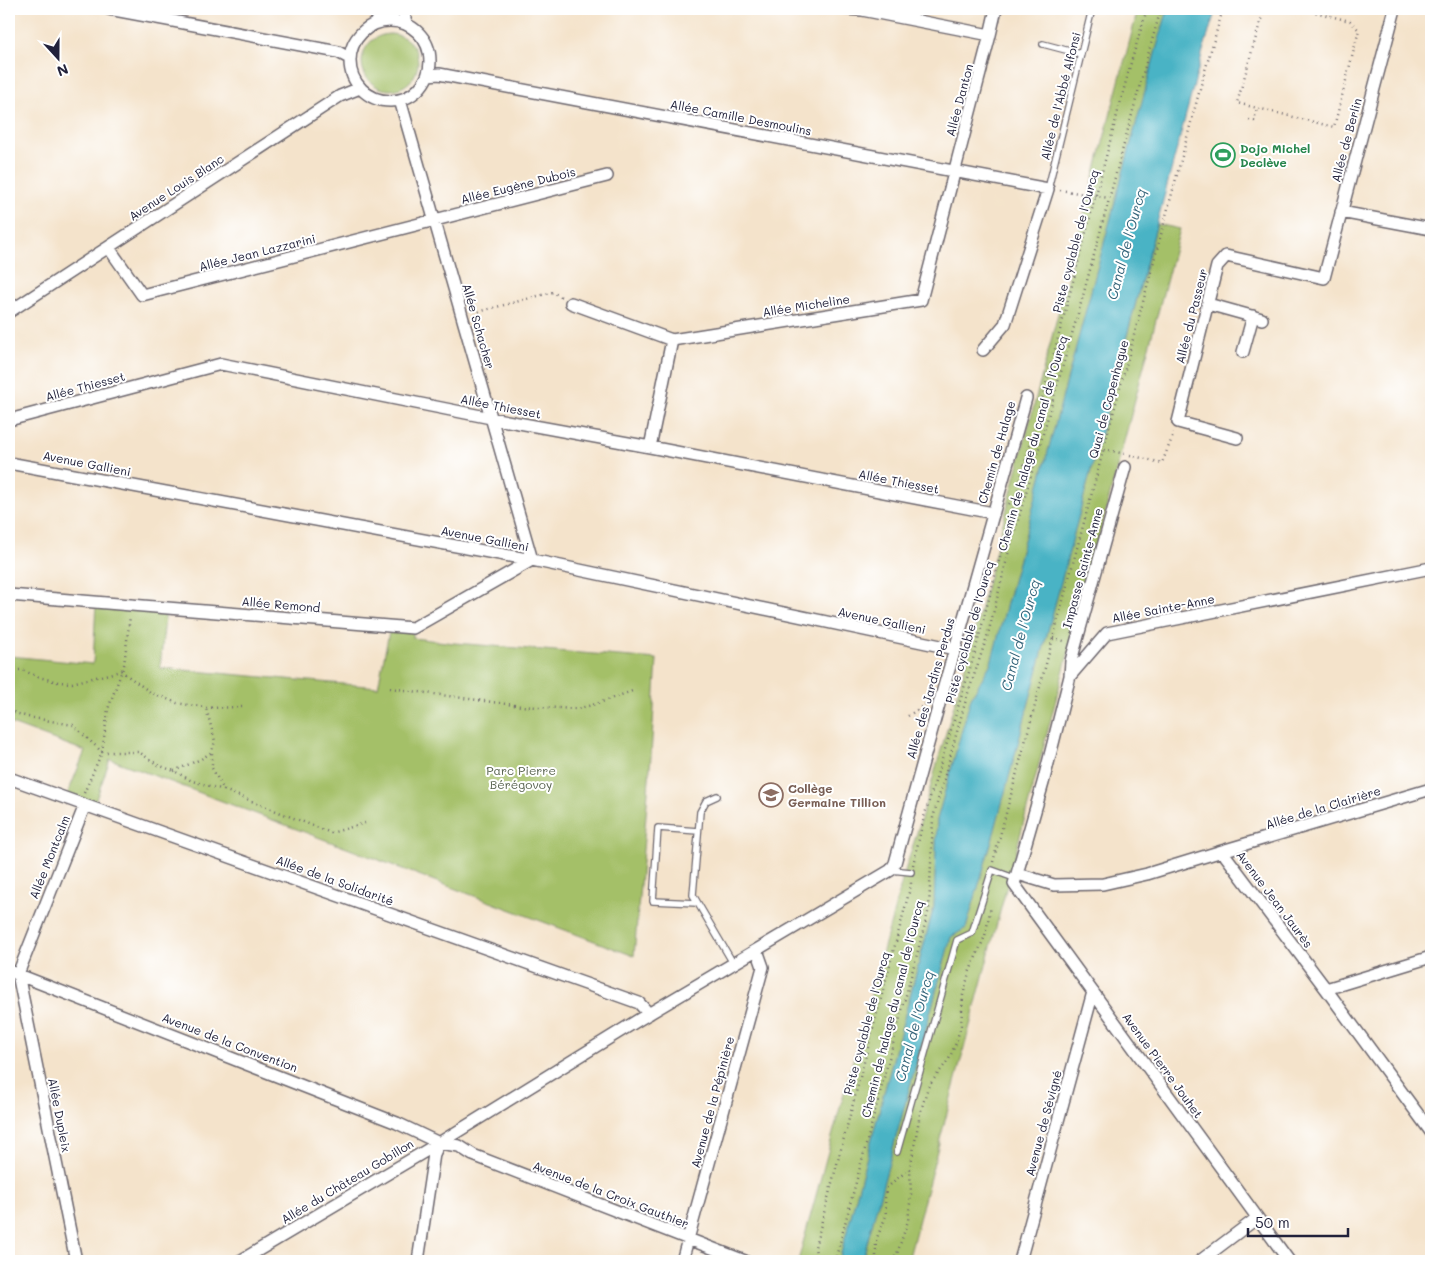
<svg xmlns="http://www.w3.org/2000/svg" width="1440" height="1270" viewBox="0 0 1440 1270" font-family="Mali,sans-serif">
<style>
.green{fill:#a4c067;stroke:#637151}
.water{fill:#48b3c5;stroke:#356a80}
.lines{fill:none;stroke-linecap:round;stroke-linejoin:round}
.service-casing{stroke:#6c666d;stroke-width:8}
.minor-casing{stroke:#6c666d;stroke-width:14}
.path{stroke:#6c666d;stroke-width:2.5;stroke-dasharray:1 4;stroke-linecap:butt}
.service{stroke:#fff;stroke-width:5.5}
.minor{stroke:#fff;stroke-width:11}
.labels{text-anchor:middle;dominant-baseline:central;stroke-width:4;stroke-linejoin:round;paint-order:stroke}
.street-label{font-size:12px;fill:#22223b;stroke:#fff}
.leisure-label{font-size:12px;font-weight:bold;fill:#27864d;stroke:#fff;text-anchor:start}
.park-label{font-size:12px;fill:#56614d;stroke:#fff}
.education-label{font-size:12px;font-weight:bold;fill:#785e54;stroke:#fff;text-anchor:start}
.water-label{font-size:14px;font-style:italic;fill:#336379;stroke:#fff}
</style>
<rect width="100%" height="100%" fill="#fff"/>
<filter id="ink" filterUnits="userSpaceOnUse"><feTurbulence type="fractalNoise" baseFrequency=".02" numOctaves="2"/><feDisplacementMap in="SourceGraphic" scale="10" xChannelSelector="R" yChannelSelector="G"/><feConvolveMatrix kernelMatrix="1 2 1 2 8 2 1 2 1" color-interpolation-filters="sRGB"/></filter>
<filter id="wash" filterUnits="userSpaceOnUse"><feTurbulence type="fractalNoise" baseFrequency=".0096" numOctaves="4" result="noise"/><feDisplacementMap in="SourceGraphic" scale="20" xChannelSelector="R" yChannelSelector="G"/><feGaussianBlur stdDeviation="1.12" result="paint"/><feColorMatrix in="noise" values="0 0 0 0 0 0 0 0 0 0 0 0 0 0 0 0 0 1.4 0 .05"/><feComposite in="paint" operator="in"/></filter>
<g filter="url(#wash)">
<rect width="100%" height="100%" fill="#f4e3cb"/>
<path class="green" d="M 1138,9 L 1168,9 L 1156,50 L 991,663 L 971,698 L 937,820 L 934,906 L 839,1261 L 798,1261 L 904,874 L 922,816 L 969,653 Z
M362 62a28 28 0 1 1 56 0a28 28 0 1 1-56 0Z
M 1157,224 L 1180,229 L 908,1261 L 862,1261 L 951,937 L 966,928 L 994,833 Z
M 96,602 L 166,608 L 160,668 L 378,687 L 390,627 L 413,628 L 413,638 L 454,643 L 657,659 L 651,756 L 634,956 L 110,759 L 93,808 L 66,798 L 85,751 L 9,723 L 9,656 L 93,664 Z"/>
<path class="water" d="M 1168,9 L 1216,9 L 1203,51 L 994,833 L 966,928 L 951,937 L 862,1261 L 839,1261 L 934,907 L 937,820 L 971,698 L 991,663 L 1156,50 Z"/>
</g>
<g filter="url(#ink)">
<g class="lines">
<g class="service-casing">
<path id="service" d="M 1043,44 L 1081,54
M 1048,189 L 1092,9
M 717,796 L 706,801 L 700,812 L 693,895 L 733,963
M 891,870 L 911,872
M 697,903 L 653,901 L 658,828 L 698,831
M 897,1152 L 957,940 L 972,933 L 992,870 L 1017,879"/>
</g>
<g class="minor-casing">
<path id="minor" d="M 109,9 L 338,52 L 349,58
M 373,9 L 381,21
M 403,9 L 406,23
M 845,9 L 862,10 L 990,35
M350 61a40 40 0 1 1 80 0a40 40 0 1 1-80 0Z
M 428,75 L 439,74 L 1048,189 L 1005,324 L 983,350
M 1341,212 L 1431,229
M 109,248 L 142,295 L 607,176
M 571,303 L 672,340
M 1208,304 L 1262,319
M 9,312 L 340,96 L 360,88
M 1243,352 L 1253,316
M 9,420 L 221,364 L 491,418 L 650,447 L 993,513
M 1237,438 L 1178,422 L 1217,266 L 1226,256 L 1324,278 L 1395,9
M 650,447 L 672,340 L 921,300 L 990,35 L 996,9
M 9,463 L 532,560 L 955,649
M 9,595 L 413,628 L 532,560 L 400,100
M 1070,676 L 1071,661 L 1125,467
M 9,778 L 639,1003 L 649,1014
M 1222,851 L 1431,789
M 1018,874 L 1054,885 L 1103,884 L 1147,874 L 1222,851 L 1326,989 L 1431,1132
M 9,971 L 397,1123 L 439,1143 L 459,1146 L 473,1155 L 745,1261
M 1326,989 L 1431,957
M 76,1261 L 18,974 L 85,805
M 240,1261 L 439,1143 L 640,1019 L 891,870 L 895,863 L 943,690 L 955,649 L 1026,398
M 418,1261 L 434,1154 L 439,1143
M 682,1261 L 763,967 L 757,950
M 1020,1261 L 1093,992
M 1200,1261 L 1257,1218
M 1289,1261 L 1014,884 L 1043,783 L 1070,676 L 1107,633 L 1431,568"/>
</g>
<path class="path" d="M 1264,9 L 1237,103 L 1334,127 L 1359,30 L 1350,21 L 1307,10
M 1249,120 L 1254,121 L 1257,108
M 1060,190 L 1109,198
M 474,313 L 553,292 L 561,297
M 1104,449 L 1125,454
M 1130,455 L 1162,463 L 1174,433
M 1009,504 L 1015,497 L 1024,498
M 1053,638 L 1064,641
M 9,670 L 22,670 L 39,677 L 58,682 L 72,683 L 121,671 L 150,692 L 177,703 L 206,708 L 244,707
M 390,688 L 521,706 L 576,709 L 596,704 L 635,690
M 9,711 L 28,717 L 73,725 L 102,752 L 139,752 L 158,765 L 174,771 L 192,781 L 224,790 L 212,768 L 212,752 L 215,741 L 206,708
M 908,716 L 927,703
M 174,771 L 201,759 L 212,752
M 224,790 L 331,833 L 365,823
M 84,793 L 102,752 L 108,709 L 124,665 L 130,616
M 993,862 L 1204,74 L 1223,9
M 913,865 L 924,817 L 973,659 L 1130,66 L 1147,9
M 817,1261 L 815,1247 L 911,885 L 911,880
M 835,1261 L 929,909 L 933,818 L 967,696 L 988,634 L 1009,551 L 1081,303 L 1151,44 L 1161,9
M 876,1261 L 876,1240 L 886,1216 L 885,1199 L 886,1189 L 895,1180 L 910,1169
M 892,1261 L 897,1254 L 908,1221 L 911,1194 L 910,1169 L 920,1114 L 928,1087 L 949,1059 L 956,1043 L 961,1025 L 963,995 L 969,973 L 985,936 L 991,907"/>
<use href="#service" class="service"/>
<use href="#minor" class="minor"/>
</g>
</g>
<defs>
<g id="stadium-ring" transform="scale(1.25)"><circle r="9.5" fill="#fff" stroke="#2e9e5b" stroke-width="1.5"/><path d="M0-5a6.5 5 0 1 0 0 10a6.5 5 0 1 0 0-10ZM-3.5-1.8h7v3.6h-7Z" fill="#2e9e5b"/></g>
<g id="school-ring" transform="scale(1.25)"><circle r="9.5" fill="#fff" stroke="#8d6e63" stroke-width="1.5"/><path d="M0-5L7-2L0 1L-7-2ZM-4 1L0 2.5L4 1V4Q0 6-4 4Z" fill="#8d6e63"/></g>
</defs>
<g fill-rule="evenodd">
<use href="#stadium-ring" x="1223" y="155"/>
<use href="#school-ring" x="771" y="795"/>
</g>
<g class="labels">
<g class="street-label">
<text transform="translate(1060 96) rotate(-76)">Allée de l'Abbé Alfonsi</text>
<text transform="translate(959 100) rotate(-75)">Allée Danton</text>
<text transform="translate(741 117) rotate(11)">Allée Camille Desmoulins</text>
<text transform="translate(1346 140) rotate(-75)">Allée de Berlin</text>
<text transform="translate(518 185) rotate(-14)">Allée Eugène Dubois</text>
<text transform="translate(176 187) rotate(-33)">Avenue Louis Blanc</text>
<text transform="translate(1075 241) rotate(-75)">Piste cyclable de l'Ourcq</text>
<text transform="translate(257 252) rotate(-14)">Allée Jean Lazzarini</text>
<text transform="translate(806 305) rotate(-9)">Allée Micheline</text>
<text transform="translate(1191 316) rotate(-76)">Allée du Passeur</text>
<text transform="translate(479 326) rotate(74)">Allée Schacher</text>
<text transform="translate(85 386) rotate(-15)">Allée Thiesset</text>
<text transform="translate(1108 399) rotate(-75)">Quai de Copenhague</text>
<text transform="translate(501 406) rotate(11)">Allée Thiesset</text>
<text transform="translate(1032 443) rotate(-74)">Chemin de halage du canal de l'Ourcq</text>
<text transform="translate(996 452) rotate(-74)">Chemin de Halage</text>
<text transform="translate(87 463) rotate(11)">Avenue Gallieni</text>
<text transform="translate(899 481) rotate(11)">Allée Thiesset</text>
<text transform="translate(485 538) rotate(11)">Avenue Gallieni</text>
<text transform="translate(1082 568) rotate(-75)">Impasse Sainte-Anne</text>
<text transform="translate(281 604) rotate(5)">Allée Remond</text>
<text transform="translate(1163 608) rotate(-11)">Allée Sainte-Anne</text>
<text transform="translate(882 620) rotate(12)">Avenue Gallieni</text>
<text transform="translate(969 632) rotate(-74)">Piste cyclable de l'Ourcq</text>
<text transform="translate(930 688) rotate(-74)">Allée des Jardins Perdus</text>
<text transform="translate(1323 807) rotate(-17)">Allée de la Clairière</text>
<text transform="translate(49 857) rotate(-68)">Allée Montcalm</text>
<text transform="translate(335 880) rotate(20)">Allée de la Solidarité</text>
<text transform="translate(1275 899) rotate(53)">Avenue Jean Jaurès</text>
<text transform="translate(892 1009) rotate(-76)">Chemin de halage du canal de l'Ourcq</text>
<text transform="translate(866 1023) rotate(-75)">Piste cyclable de l'Ourcq</text>
<text transform="translate(230 1042) rotate(21)">Avenue de la Convention</text>
<text transform="translate(1163 1065) rotate(54)">Avenue Pierre Jouhet</text>
<text transform="translate(712 1102) rotate(-75)">Avenue de la Pépinière</text>
<text transform="translate(60 1115) rotate(79)">Allée Dupleix</text>
<text transform="translate(1043 1123) rotate(-75)">Avenue de Sévigné</text>
<text transform="translate(347 1181) rotate(-31)">Allée du Château Gobillon</text>
<text transform="translate(611 1194) rotate(21)">Avenue de la Croix Gauthier</text>
</g>
<g class="leisure-label">
<text x="1240" y="148">Dojo Michel<tspan x="1240" dy="14">Declève</tspan></text>
</g>
<g class="park-label">
<text x="521" y="770">Parc Pierre<tspan x="521" dy="14">Bérégovoy</tspan></text>
</g>
<g class="education-label">
<text x="788" y="788">Collège<tspan x="788" dy="14">Germaine Tillion</tspan></text>
</g>
<g class="water-label">
<text transform="translate(1126 244) rotate(-75)">Canal de l'Ourcq</text>
<text transform="translate(1020 635) rotate(-75)">Canal de l'Ourcq</text>
<text transform="translate(914 1026) rotate(-75)">Canal de l'Ourcq</text>
</g>
</g>
<rect width="1440" height="1270" fill="none" stroke="#fff" stroke-width="30"/>
<g transform="translate(58 58) rotate(159)" stroke="#ffffff" stroke-width="4" paint-order="stroke">
<path d="M0-4L9 19L0 12L-9 19Z" fill="#22223b"/>
<text y="-8" font-size="14" font-weight="bold" text-anchor="middle" fill="#22223b">N</text>
</g>
<path d="M1248 1228v8h100v-8" fill="none" stroke="#22223b" stroke-width="2.5"/>
<text x="1255" y="1228" font-size="15" fill="#22223b" stroke="#ffffff" stroke-width="4" paint-order="stroke">50 m</text>
</svg>
